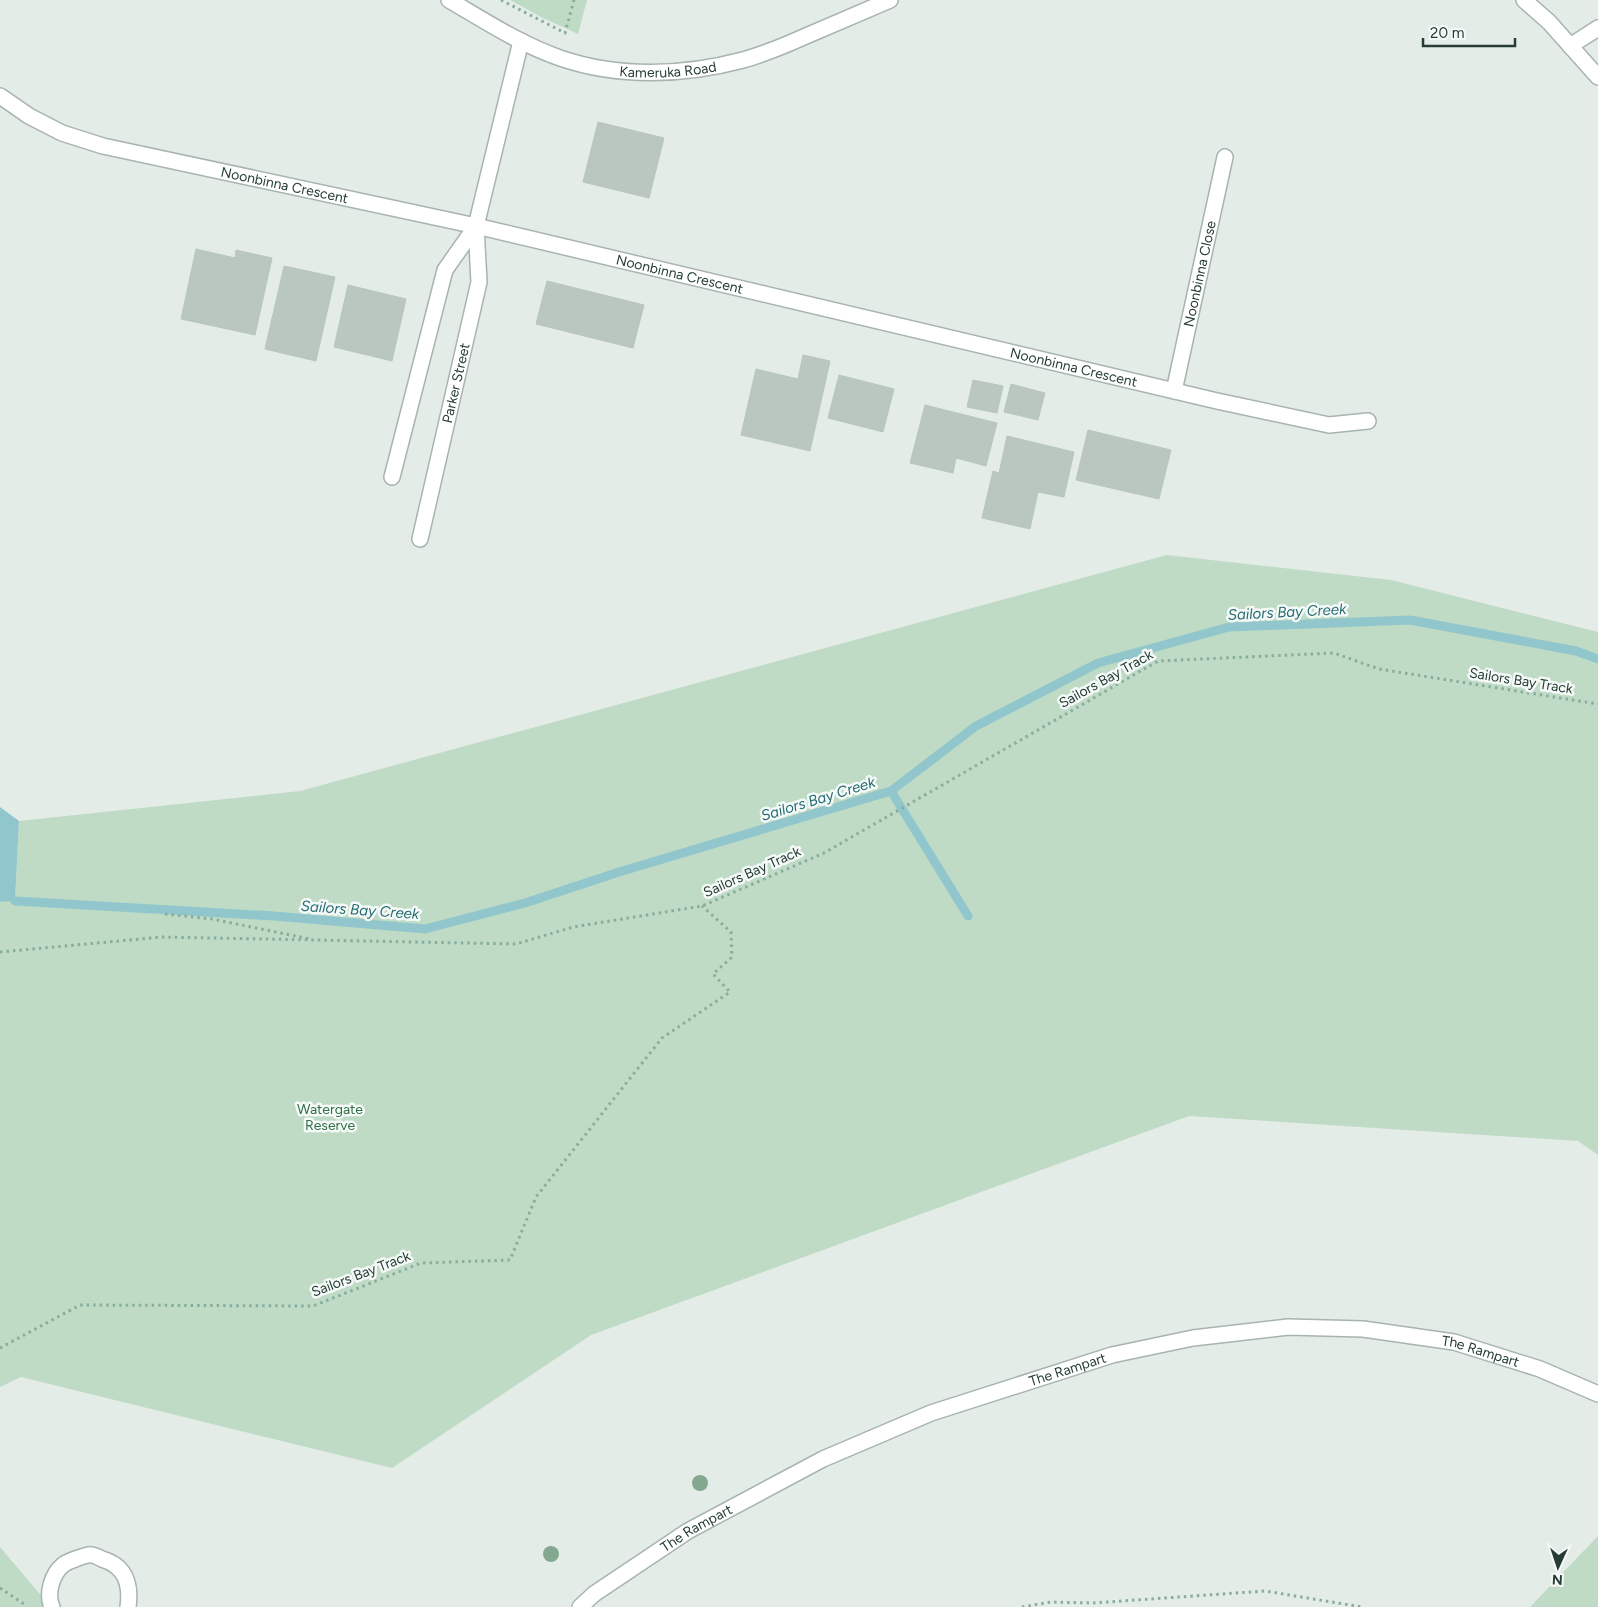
<svg xmlns="http://www.w3.org/2000/svg" width="1598" height="1607" viewBox="0 0 1598 1607" font-family="Figtree,sans-serif">
<style>
.green{fill:#bfdbc5}
.water{fill:#91c7cc}
.lines{fill:none;stroke-linecap:round;stroke-linejoin:round}
.stream{stroke:#91c7cc;stroke-width:9}
.building{fill:#bac7c1;stroke:#b7c6bf}
.lane-casing{stroke:#a7b4af;stroke-width:18}
.street-casing{stroke:#a7b4af;stroke-width:18}
.path{stroke:#88ad9f;stroke-width:3;stroke-dasharray:2.5 4;stroke-linecap:butt}
.lane{stroke:#fff;stroke-width:15}
.street{stroke:#fff;stroke-width:15}
.tree{fill:#83a88f}
.labels{text-anchor:middle;dominant-baseline:central;stroke-width:5;stroke-linejoin:round;paint-order:stroke}
.street-label{font-size:14px;fill:#253d35;stroke:#f5f9f7}
.park-label{font-size:14px;fill:#337046;stroke:#f5f9f7}
.water-label{font-size:15px;font-style:italic;fill:#246c74;stroke:#f5f9f7}
</style>
<rect width="100%" height="100%" fill="#e4ece8"/>
<path class="green" d="M 510,0 L 587,0 L 578,34 L 543,18 Z
M 1167,555 L 1391,580 L 1598,632 L 1598,1155 L 1578,1141 L 1189,1116 L 591,1335 L 392,1468 L 21,1377 L 0,1387 L 0,902 L 15,900 L 19,821 L 300,791 Z
M 1598,1536 L 1598,1607 L 1530,1607 Z
M 0,1547 L 44,1599 L 45,1607 L 0,1607 Z"/>
<path class="water" d="M 0,807 L 19,821 L 15,901 L 0,902 Z"/>
<g class="lines">
<path class="stream" d="M 891,791 L 968,916
M 15,901 L 274,916 L 425,929 L 525,903 L 619,872 L 891,791 L 976,726 L 1098,663 L 1229,627 L 1410,620 L 1576,651 L 1598,659"/>
</g>
<path class="building" d="M 598,122 L 664,138 L 649,198 L 583,182 Z
M 196,249 L 235,258 L 236,250 L 272,258 L 255,335 L 181,319 Z
M 284,266 L 335,277 L 316,361 L 265,349 Z
M 547,281 L 644,305 L 633,348 L 536,324 Z
M 348,285 L 406,299 L 392,361 L 334,347 Z
M 803,355 L 830,361 L 810,451 L 741,435 L 756,369 L 798,379 Z
M 839,375 L 894,389 L 883,432 L 828,418 Z
M 973,380 L 1003,386 L 997,413 L 967,407 Z
M 1011,384 L 1045,393 L 1038,420 L 1004,412 Z
M 925,405 L 997,423 L 986,466 L 956,458 L 953,473 L 910,463 Z
M 1088,430 L 1171,450 L 1159,499 L 1076,480 Z
M 1007,436 L 1074,452 L 1064,497 L 1038,492 L 1030,529 L 982,518 L 993,471 L 999,473 Z"/>
<g class="lines">
<g class="lane-casing">
<path id="lane" d="M 1570,46 L 1598,28"/>
</g>
<g class="street-casing">
<g id="street">
<path id="s1" d="M 449,0 C 485,21 520,44 560,58 C 618,78 683,76 743,60 C 764,54 786,45 806,36 C 834,24 862,12 890,0"/>
<path d="M 1524,0 L 1549,22 L 1598,77"/>
<path id="s2" d="M 0,96 L 29,116 L 62,133 L 103,146 L 476,226 L 1217,401 L 1329,425 L 1368,421"/>
<path id="s3" d="M 1174,391 L 1225,157"/>
<path d="M 392,477 L 445,270 L 476,226"/>
<path id="s4" d="M 420,539 L 479,282 L 476,226 L 521,41"/>
<path d="M 52,1607 C 46,1594 52,1574 63,1565 C 66,1562 83,1556 88,1555 C 92,1554 98,1557 102,1559 C 126,1566 131,1585 128,1607"/>
<path id="s5" d="M 580,1607 L 594,1594 L 688,1531 L 823,1459 L 931,1413 L 1112,1355 L 1193,1338 L 1288,1327 L 1363,1329 L 1454,1342 L 1540,1369 L 1598,1394"/>
</g>
</g>
<path class="path" d="M 501,0 L 565,33 L 574,0
M 165,914 L 212,919 L 310,939
M 0,952 L 162,937 L 516,944 L 573,927 L 702,906 L 824,853 L 1158,661 L 1334,653 L 1379,669 L 1598,704
M 0,1348 L 80,1305 L 313,1306 L 421,1263 L 510,1260 L 536,1197 L 662,1038 L 730,992 L 713,974 L 732,957 L 731,932 L 702,906
M 0,1588 L 27,1606
M 1022,1607 L 1051,1602 L 1093,1603 L 1265,1591 L 1362,1607"/>
<use href="#lane" class="lane"/>
<use href="#street" class="street"/>
</g>
<g class="tree">
<circle cx="700" cy="1483" r="8"/>
<circle cx="551" cy="1554" r="8"/>
</g>
<g class="labels">
<g class="street-label">
<text stroke="none"><textPath href="#s1" startOffset="235">Kameruka Road</textPath></text>
<text stroke="none"><textPath href="#s2" startOffset="301">Noonbinna Crescent</textPath></text>
<text stroke="none"><textPath href="#s3" startOffset="120">Noonbinna Close</textPath></text>
<text stroke="none"><textPath href="#s2" startOffset="706">Noonbinna Crescent</textPath></text>
<text stroke="none"><textPath href="#s2" startOffset="1111">Noonbinna Crescent</textPath></text>
<text stroke="none"><textPath href="#s4" startOffset="160">Parker Street</textPath></text>
<text transform="translate(1106 679) rotate(-29)">Sailors Bay Track</text>
<text transform="translate(1521 681) rotate(9)">Sailors Bay Track</text>
<text transform="translate(752 872) rotate(-24)">Sailors Bay Track</text>
<text transform="translate(361 1274) rotate(-21)">Sailors Bay Track</text>
<text stroke="none"><textPath href="#s5" startOffset="966">The Rampart</textPath></text>
<text stroke="none"><textPath href="#s5" startOffset="546">The Rampart</textPath></text>
<text stroke="none"><textPath href="#s5" startOffset="141">The Rampart</textPath></text>
</g>
<g class="park-label">
<text x="330" y="1109">Watergate<tspan x="330" dy="16">Reserve</tspan></text>
</g>
<g class="water-label">
<text transform="translate(1287 612) rotate(-3)">Sailors Bay Creek</text>
<text transform="translate(818 799) rotate(-17)">Sailors Bay Creek</text>
<text transform="translate(360 910) rotate(4)">Sailors Bay Creek</text>
</g>
</g>
<g transform="translate(1558 1567) rotate(183)" stroke="#f5f9f7" stroke-width="4" paint-order="stroke">
<path d="M0-4L9 19L0 12L-9 19Z" fill="#253d35"/>
<text y="-8" font-size="14" font-weight="bold" text-anchor="middle" fill="#253d35">N</text>
</g>
<path d="M1423 38v8h92v-8" fill="none" stroke="#253d35" stroke-width="2.5"/>
<text x="1430" y="38" font-size="15" fill="#253d35" stroke="#f5f9f7" stroke-width="4" paint-order="stroke">20 m</text>
</svg>
